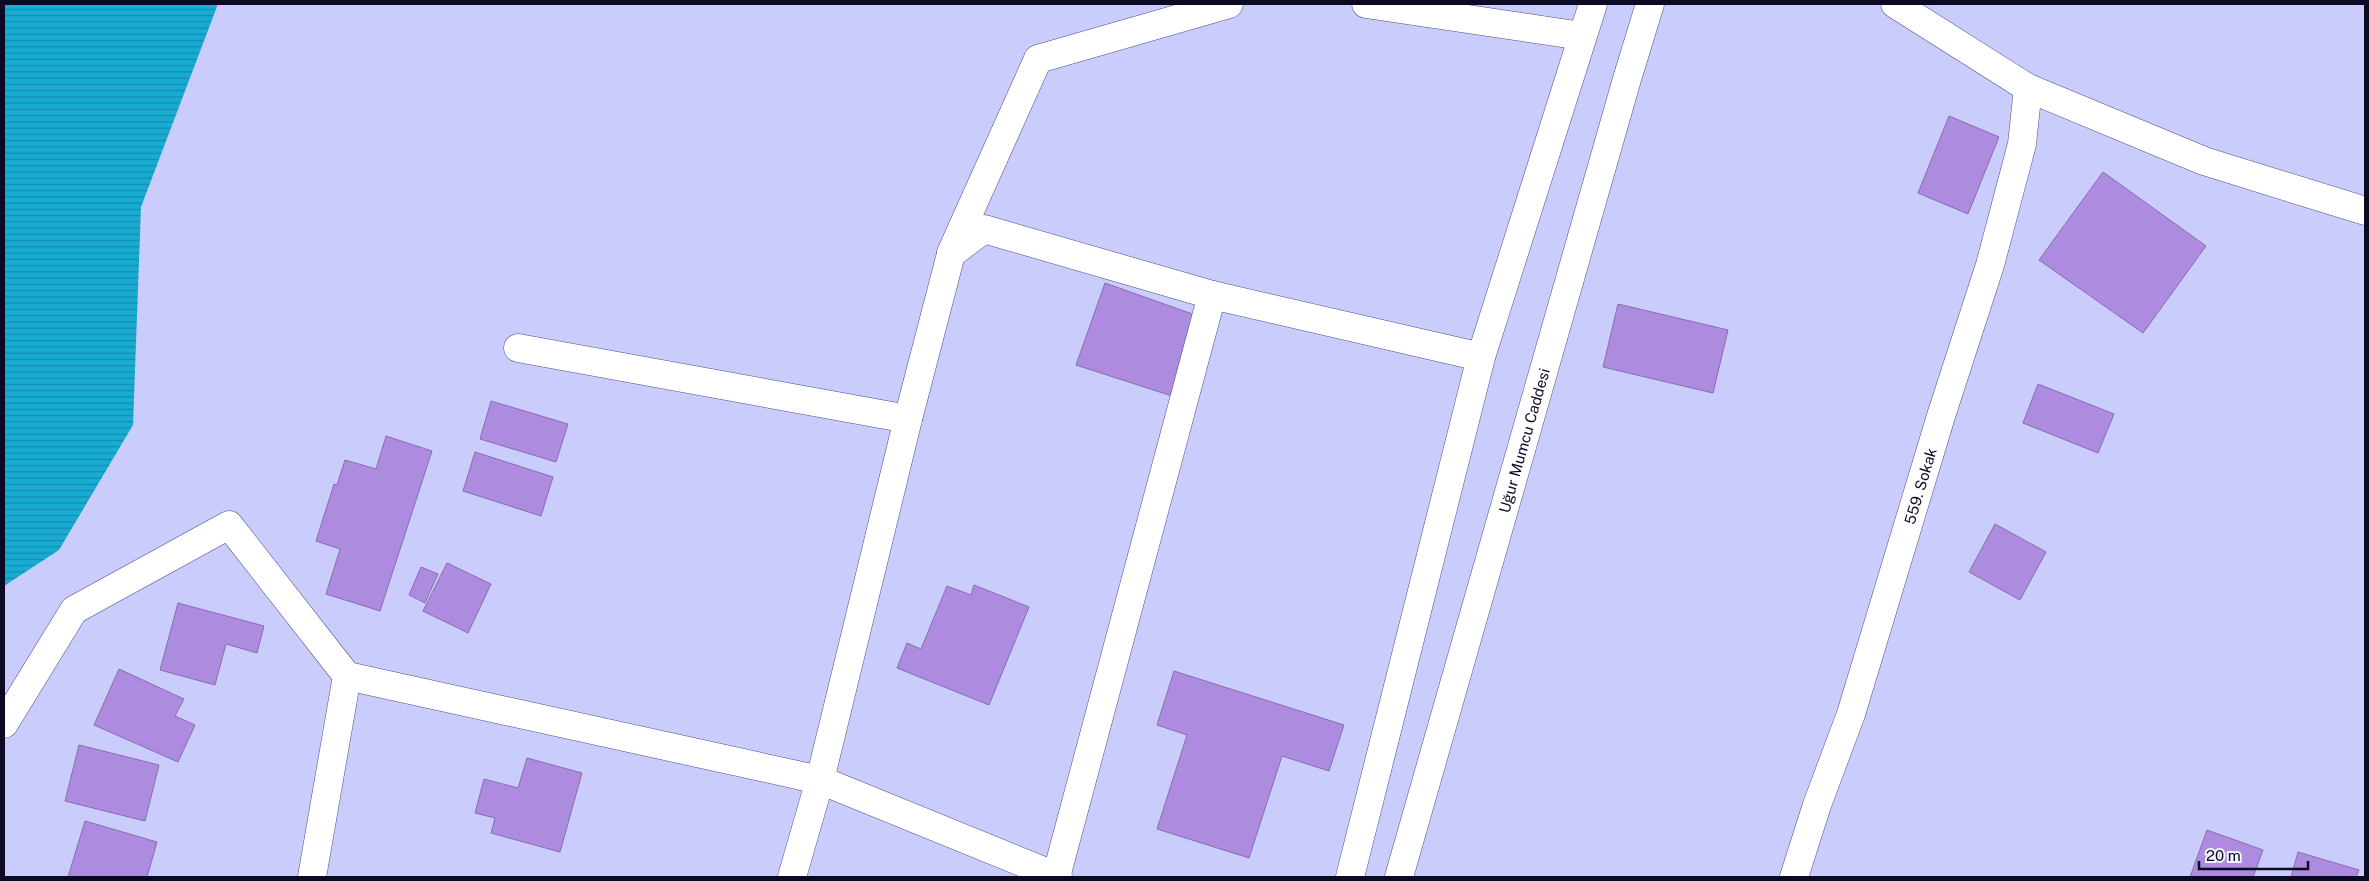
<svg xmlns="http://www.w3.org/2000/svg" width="2369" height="881" viewBox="0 0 2369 881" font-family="'Public Sans',sans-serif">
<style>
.water{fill:url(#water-rules)}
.building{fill:#ad8bdf;stroke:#896cb2}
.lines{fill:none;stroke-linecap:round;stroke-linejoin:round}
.minor-casing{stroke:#4e4c91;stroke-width:29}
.minor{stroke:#fff;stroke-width:28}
.labels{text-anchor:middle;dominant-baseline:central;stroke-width:4;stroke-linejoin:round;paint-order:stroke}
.street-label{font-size:15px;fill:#0b0924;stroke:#f0f1f9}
</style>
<defs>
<pattern id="water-rules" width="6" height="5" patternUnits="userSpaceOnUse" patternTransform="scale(1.25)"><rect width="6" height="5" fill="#18acd3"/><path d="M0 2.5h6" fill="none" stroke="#148aab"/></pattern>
</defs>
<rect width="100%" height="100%" fill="#caccfc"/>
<path class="water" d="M 4,4 L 218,4 L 141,207 L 133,425 L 59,550 L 4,586 Z"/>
<path class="building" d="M 1949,116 L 1999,137 L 1968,214 L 1918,193 Z
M 2103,172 L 2206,246 L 2143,333 L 2039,260 Z
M 1105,283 L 1198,316 L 1175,397 L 1076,365 Z
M 1618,304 L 1728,330 L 1713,393 L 1603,367 Z
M 2038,384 L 2114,414 L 2098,453 L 2023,423 Z
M 491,401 L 568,424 L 556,462 L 480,439 Z
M 386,436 L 432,451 L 380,611 L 326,594 L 340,549 L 316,541 L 334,484 L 337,485 L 345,460 L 376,469 Z
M 475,452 L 553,477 L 541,516 L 463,491 Z
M 1995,524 L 2046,552 L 2020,600 L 1969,572 Z
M 447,563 L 491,584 L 468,633 L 423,611 Z
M 421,567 L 438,574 L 425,603 L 409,595 Z
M 974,585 L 1029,607 L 989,705 L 897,668 L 907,643 L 921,649 L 947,586 L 971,595 Z
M 178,603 L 264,626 L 257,653 L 226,644 L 215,685 L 160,670 Z
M 119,669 L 184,699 L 175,716 L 195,725 L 178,762 L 94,725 Z
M 1174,671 L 1344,725 L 1329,771 L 1282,756 L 1249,858 L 1157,829 L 1187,735 L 1157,725 Z
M 79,745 L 159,765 L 145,821 L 65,801 Z
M 527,758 L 582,773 L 560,852 L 491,833 L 495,818 L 475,813 L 484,779 L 518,788 Z
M 85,821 L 157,842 L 147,877 L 68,877 Z
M 2207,830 L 2263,850 L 2253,877 L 2190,877 Z
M 2298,852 L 2359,870 L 2356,877 L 2291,877 Z"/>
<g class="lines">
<g class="minor-casing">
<g id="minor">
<path d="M 1366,4 L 1582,36"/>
<path d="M 1895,4 L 2028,88 L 2204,161 L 2365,211"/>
<path d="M 951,253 L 1038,59 L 1229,4"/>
<path d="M 518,348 L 908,419"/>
<path d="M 4,724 L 74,610 L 229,525 L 347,676 L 820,780 L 1058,877"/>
<path d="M 312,877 L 347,676"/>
<path d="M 792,877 L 820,780 L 908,419 L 951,254 L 984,229 L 1212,295 L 1481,357"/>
<path d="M 1056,877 L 1212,295"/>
<path d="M 1350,877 L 1481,357 L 1593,4"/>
<path id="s1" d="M 1399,877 L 1627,79 L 1650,4"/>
<path id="s2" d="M 1794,877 L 1817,805 L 1851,714 L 1941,416 L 1990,265 L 2022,144 L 2028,88"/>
</g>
</g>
<use href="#minor" class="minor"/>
</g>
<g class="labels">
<g class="street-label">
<text stroke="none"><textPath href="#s1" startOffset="454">Uğur Mumcu Caddesi</textPath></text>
<text stroke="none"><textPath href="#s2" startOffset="411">559. Sokak</textPath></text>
</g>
</g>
<rect width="2369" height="881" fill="none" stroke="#0b0924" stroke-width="10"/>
<path d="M2199 861v8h109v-8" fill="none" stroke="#0b0924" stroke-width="2.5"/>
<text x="2206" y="861" font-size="15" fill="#0b0924" stroke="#f0f1f9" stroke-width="4" paint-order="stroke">20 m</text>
</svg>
